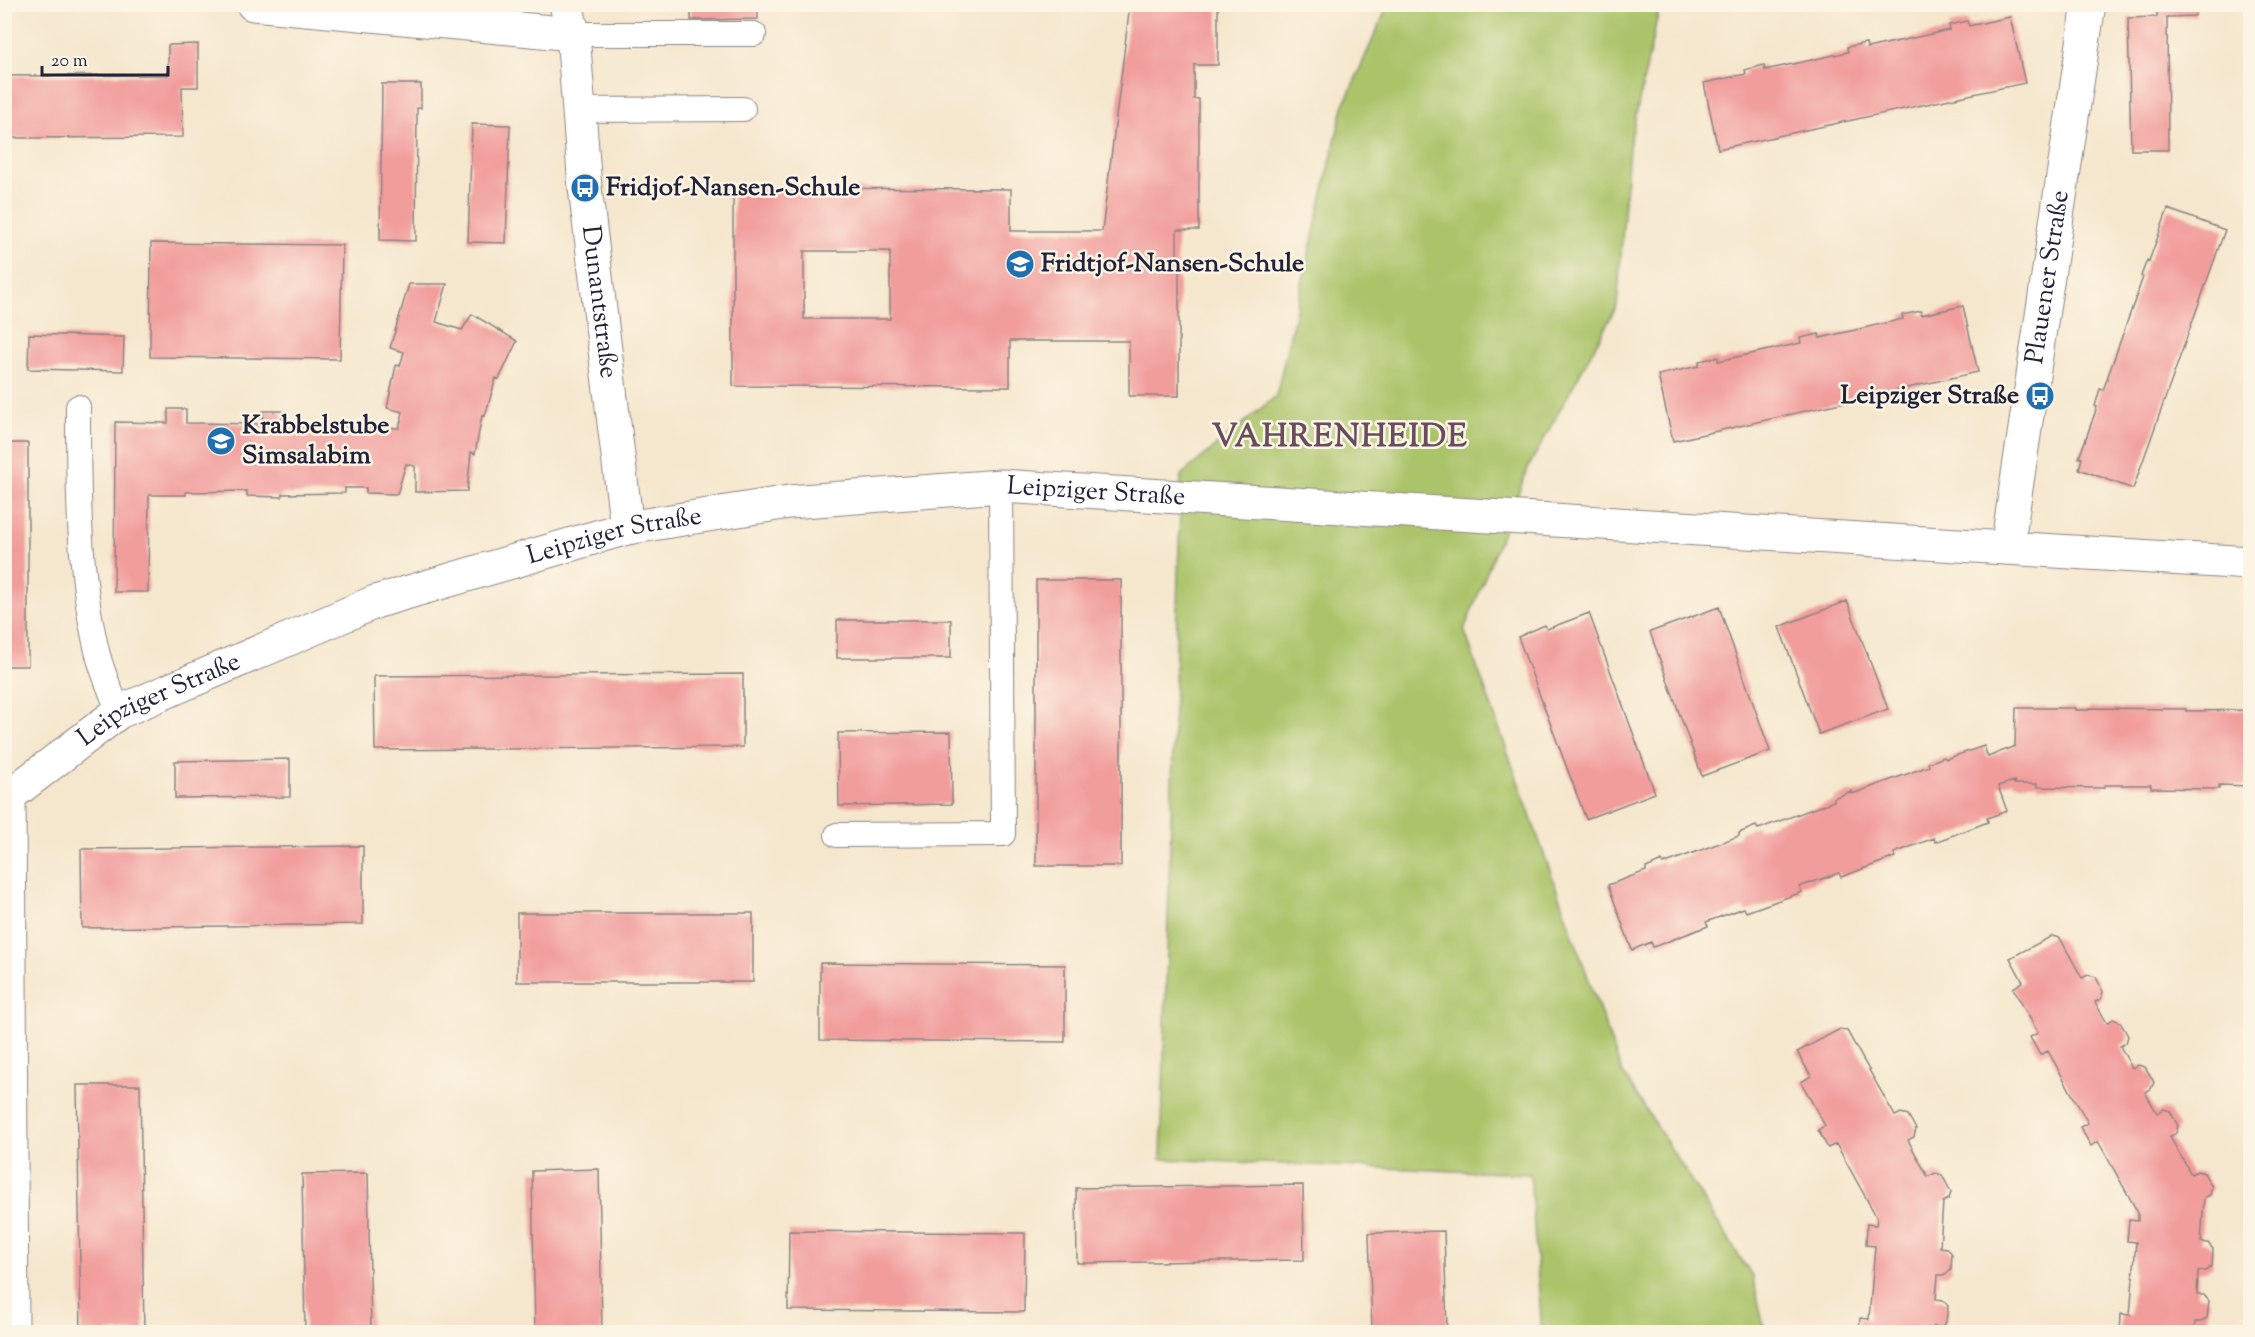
<svg xmlns="http://www.w3.org/2000/svg" width="2255" height="1337" viewBox="0 0 2255 1337" font-family="'Sorts Mill Goudy',serif">
<style>
.green{fill:#abc46a;stroke:#667352;stroke-width:1.5}
.building{fill:#f19d9b;fill-rule:evenodd}
.lines{fill:none;stroke-linecap:round;stroke-linejoin:round}
.lane-casing{stroke:#8c8484;stroke-width:26}
.street-casing{stroke:#8c8484;stroke-width:35}
.lane{stroke:#fff;stroke-width:24}
.street{stroke:#fff;stroke-width:33}
.labels{text-anchor:middle;dominant-baseline:central;stroke-width:5;stroke-linejoin:round;paint-order:stroke}
.poi-label{font-size:26px;font-weight:bold;fill:#22223b;stroke:#fcf5e5;text-anchor:start}
.street-label{font-size:26px;fill:#22223b;stroke:#fcf5e5}
.district-label{font-size:32px;font-weight:bold;letter-spacing:1.5px;fill:#6a4d5d;stroke:#fcf5e5}
</style>
<rect width="100%" height="100%" fill="#fcf5e5"/>
<filter id="ink" filterUnits="userSpaceOnUse"><feTurbulence type="fractalNoise" baseFrequency=".0167" numOctaves="2"/><feDisplacementMap in="SourceGraphic" scale="12" xChannelSelector="R" yChannelSelector="G"/><feConvolveMatrix kernelMatrix="1 2 1 2 8 2 1 2 1" color-interpolation-filters="sRGB"/></filter>
<filter id="wash" filterUnits="userSpaceOnUse"><feTurbulence type="fractalNoise" baseFrequency=".008" numOctaves="4" result="noise"/><feDisplacementMap in="SourceGraphic" scale="24" xChannelSelector="R" yChannelSelector="G"/><feGaussianBlur stdDeviation="1.35" result="paint"/><feColorMatrix in="noise" values="0 0 0 0 0 0 0 0 0 0 0 0 0 0 0 0 0 1.4 0 .05"/><feComposite in="paint" operator="in"/></filter>
<g filter="url(#wash)">
<rect width="100%" height="100%" fill="#f5e7cd"/>
<path class="green" d="M 1388,5 L 1660,5 L 1629,147 L 1617,306 L 1528,468 L 1464,630 L 1621,1070 L 1753,1278 L 1765,1332 L 1542,1332 L 1530,1174 L 1161,1159 L 1181,475 L 1276,396 L 1343,107 Z"/>
<g id="blocks">
<path class="building" d="M 691,4 L 758,4 L 758,19 L 691,20 Z
M 1130,4 L 1218,4 L 1218,65 L 1194,65 L 1194,99 L 1199,99 L 1199,230 L 1177,230 L 1177,266 L 1179,266 L 1179,396 L 1129,396 L 1129,341 L 1010,341 L 1010,387 L 733,386 L 733,188 L 1011,189 L 1011,231 L 1102,231 ZM 804,251 L 890,251 L 890,319 L 804,319 Z
M 2157,4 L 2195,4 L 2195,16 L 2167,17 L 2168,150 L 2131,150 L 2128,18 L 2157,17 Z
M 2010,17 L 2025,83 L 1718,149 L 1704,83 L 1746,74 L 1745,70 L 1764,65 L 1765,70 L 1848,52 L 1847,47 L 1866,43 L 1867,48 L 1950,30 L 1949,25 L 1967,21 L 1969,26 Z
M 198,44 L 198,87 L 182,87 L 183,137 L 9,138 L 9,76 L 168,75 L 168,45 Z
M 382,84 L 421,84 L 421,108 L 417,108 L 416,241 L 380,240 Z
M 472,124 L 510,125 L 506,243 L 468,242 Z
M 2168,209 L 2225,230 L 2133,489 L 2079,469 L 2082,458 L 2079,458 L 2097,407 L 2095,406 L 2100,389 L 2103,390 L 2143,277 L 2141,276 L 2147,260 L 2149,261 Z
M 151,243 L 342,245 L 340,359 L 150,357 Z
M 409,284 L 447,284 L 436,322 L 462,330 L 472,314 L 517,341 L 499,379 L 496,378 L 485,416 L 482,415 L 475,454 L 471,452 L 467,491 L 415,492 L 415,466 L 406,464 L 397,494 L 366,493 L 366,488 L 345,488 L 345,493 L 282,494 L 282,497 L 247,496 L 247,491 L 186,492 L 186,495 L 149,495 L 148,592 L 114,592 L 115,422 L 168,423 L 168,409 L 186,409 L 186,423 L 263,424 L 263,411 L 282,411 L 282,424 L 399,428 L 403,412 L 387,408 L 396,365 L 400,366 L 404,352 L 390,348 Z
M 1963,306 L 1978,372 L 1673,441 L 1658,375 L 1699,366 L 1699,361 L 1718,357 L 1718,361 L 1801,343 L 1800,338 L 1819,334 L 1820,338 L 1903,319 L 1902,315 L 1921,311 L 1921,315 Z
M 29,334 L 124,337 L 123,371 L 28,369 Z
M 4,443 L 28,443 L 28,666 L 4,666 Z
M 1036,580 L 1121,580 L 1121,866 L 1036,866 Z
M 1847,601 L 1888,709 L 1819,734 L 1779,627 Z
M 1719,607 L 1770,751 L 1702,776 L 1650,632 Z
M 1589,613 L 1655,793 L 1586,819 L 1518,637 L 1545,625 L 1547,629 Z
M 837,620 L 951,620 L 951,658 L 837,658 Z
M 743,674 L 743,747 L 375,750 L 374,676 Z
M 2016,708 L 2075,708 L 2075,710 L 2089,710 L 2089,708 L 2186,709 L 2186,711 L 2250,710 L 2250,786 L 2219,785 L 2219,789 L 2151,788 L 2151,785 L 2104,785 L 2104,788 L 2037,787 L 2037,784 L 2014,784 L 2014,781 L 1998,786 L 2007,811 L 1987,818 L 1988,822 L 1935,842 L 1934,838 L 1894,853 L 1895,857 L 1841,877 L 1839,873 L 1799,887 L 1802,892 L 1746,912 L 1744,908 L 1706,922 L 1708,926 L 1653,947 L 1651,942 L 1632,950 L 1608,885 L 1646,871 L 1646,868 L 1662,861 L 1663,864 L 1739,836 L 1739,833 L 1756,826 L 1758,829 L 1834,801 L 1834,798 L 1851,791 L 1852,794 L 1929,766 L 1928,763 L 1944,757 L 1946,759 L 1984,746 L 1988,757 L 2015,746 Z
M 951,732 L 952,804 L 839,806 L 838,733 Z
M 290,759 L 290,797 L 175,798 L 175,761 Z
M 363,846 L 363,924 L 82,928 L 81,849 Z
M 517,913 L 753,913 L 753,982 L 517,982 Z
M 2052,936 L 2060,938 L 2082,978 L 2088,975 L 2096,977 L 2103,992 L 2101,999 L 2095,1002 L 2107,1023 L 2113,1019 L 2120,1022 L 2128,1036 L 2126,1043 L 2120,1046 L 2132,1068 L 2138,1065 L 2145,1067 L 2154,1082 L 2151,1089 L 2145,1092 L 2157,1113 L 2163,1109 L 2170,1111 L 2178,1126 L 2176,1133 L 2170,1137 L 2191,1174 L 2197,1171 L 2204,1173 L 2212,1187 L 2210,1195 L 2204,1198 L 2201,1242 L 2208,1243 L 2213,1249 L 2212,1266 L 2205,1271 L 2198,1272 L 2197,1295 L 2204,1295 L 2209,1301 L 2207,1318 L 2201,1322 L 2195,1322 L 2194,1332 L 2120,1332 L 2121,1314 L 2130,1315 L 2136,1242 L 2127,1241 L 2129,1220 L 2138,1221 L 2138,1213 L 2098,1141 L 2091,1146 L 2080,1127 L 2088,1123 L 2048,1051 L 2040,1055 L 2030,1037 L 2038,1033 L 2013,988 L 2023,982 L 2010,958 Z
M 820,963 L 1065,965 L 1065,1042 L 820,1040 Z
M 1840,1029 L 1847,1031 L 1895,1116 L 1901,1113 L 1908,1115 L 1916,1129 L 1914,1137 L 1908,1140 L 1928,1177 L 1935,1173 L 1942,1175 L 1951,1192 L 1949,1199 L 1943,1202 L 1940,1247 L 1947,1248 L 1952,1254 L 1951,1270 L 1945,1275 L 1938,1275 L 1936,1299 L 1943,1300 L 1948,1305 L 1946,1322 L 1941,1327 L 1934,1326 L 1933,1332 L 1859,1332 L 1860,1318 L 1869,1319 L 1875,1246 L 1866,1245 L 1867,1224 L 1876,1225 L 1877,1218 L 1836,1144 L 1828,1148 L 1818,1130 L 1825,1126 L 1801,1082 L 1811,1076 L 1797,1052 Z
M 77,1085 L 140,1085 L 144,1332 L 81,1332 Z
M 599,1169 L 602,1332 L 535,1332 L 532,1171 Z
M 368,1173 L 371,1332 L 305,1332 L 302,1174 Z
M 1303,1185 L 1304,1260 L 1077,1263 L 1076,1188 Z
M 789,1231 L 1025,1233 L 1024,1312 L 788,1310 Z
M 1444,1231 L 1447,1332 L 1372,1332 L 1369,1233 Z"/>
</g>
</g>
<g filter="url(#ink)">
<use href="#blocks" fill-opacity="0" stroke="#8c8484" stroke-width="1.5"/>
<g class="lines">
<g class="lane-casing">
<path id="lane" d="M 573,34 L 754,34
M 579,110 L 743,109
M 78,407 C 78,489 78,571 97,651 C 102,672 111,692 119,712
M 837,835 L 1003,834 L 1001,486"/>
</g>
<g class="street-casing">
<g id="street">
<path d="M 253,4 L 573,34"/>
<path id="s1" d="M 566,4 L 573,34 L 585,188 L 627,528"/>
<path id="s2" d="M 2007,548 L 2089,4"/>
<path id="s3" d="M 4,792 L 9,796 L 119,712 L 375,602 L 627,528 L 789,502 L 1001,486 L 2250,563"/>
<path d="M 9,796 L 12,1332"/>
</g>
</g>
<use href="#lane" class="lane"/>
<use href="#street" class="street"/>
</g>
</g>
<defs>
<g id="bus-disc" transform="scale(1.5)"><circle r="9.5" fill="#1f6fb2" stroke="#fcf5e5"/><path d="M-5-6H5V4H4V6H2V4H-2V6H-4V4H-5ZM-3.5-4V0h7V-4ZM-3.5 1.2v1.5H-2V1.2ZM2 1.2v1.5H3.5V1.2Z" fill="#fff"/></g>
<g id="school-disc" transform="scale(1.5)"><circle r="9.5" fill="#1f6fb2" stroke="#fcf5e5"/><path d="M0-5L7-2L0 1L-7-2ZM-4 1L0 2.5L4 1V4Q0 6-4 4Z" fill="#fff"/></g>
</defs>
<g fill-rule="evenodd">
<use href="#bus-disc" x="585" y="188"/>
<use href="#school-disc" x="1020" y="264"/>
<use href="#bus-disc" x="2040" y="396"/>
<use href="#school-disc" x="221" y="441"/>
</g>
<g class="labels">
<g class="poi-label">
<text x="606" y="188">Fridjof-Nansen-Schule</text>
<text x="1041" y="264">Fridtjof-Nansen-Schule</text>
<text x="2019" y="396" text-anchor="end">Leipziger Straße</text>
<text x="242" y="426">Krabbelstube<tspan x="242" dy="30">Simsalabim</tspan></text>
</g>
<g class="street-label">
<text stroke="none"><textPath href="#s2" startOffset="274">Plauener Straße</textPath></text>
<text stroke="none"><textPath href="#s1" startOffset="300">Dunantstraße</textPath></text>
<text stroke="none"><textPath href="#s3" startOffset="1158">Leipziger Straße</textPath></text>
<text stroke="none"><textPath href="#s3" startOffset="672">Leipziger Straße</textPath></text>
<text stroke="none"><textPath href="#s3" startOffset="186">Leipziger Straße</textPath></text>
</g>
<g class="district-label">
<text x="1340" y="438">VAHRENHEIDE</text>
</g>
</g>
<rect width="2255" height="1337" fill="none" stroke="#fcf5e5" stroke-width="24"/>
<path d="M42 66v9h126v-9" fill="none" stroke="#22223b" stroke-width="3"/>
<text x="51" y="66" font-size="18" fill="#22223b" stroke="#fcf5e5" stroke-width="4.5" paint-order="stroke">20 m</text>
</svg>
